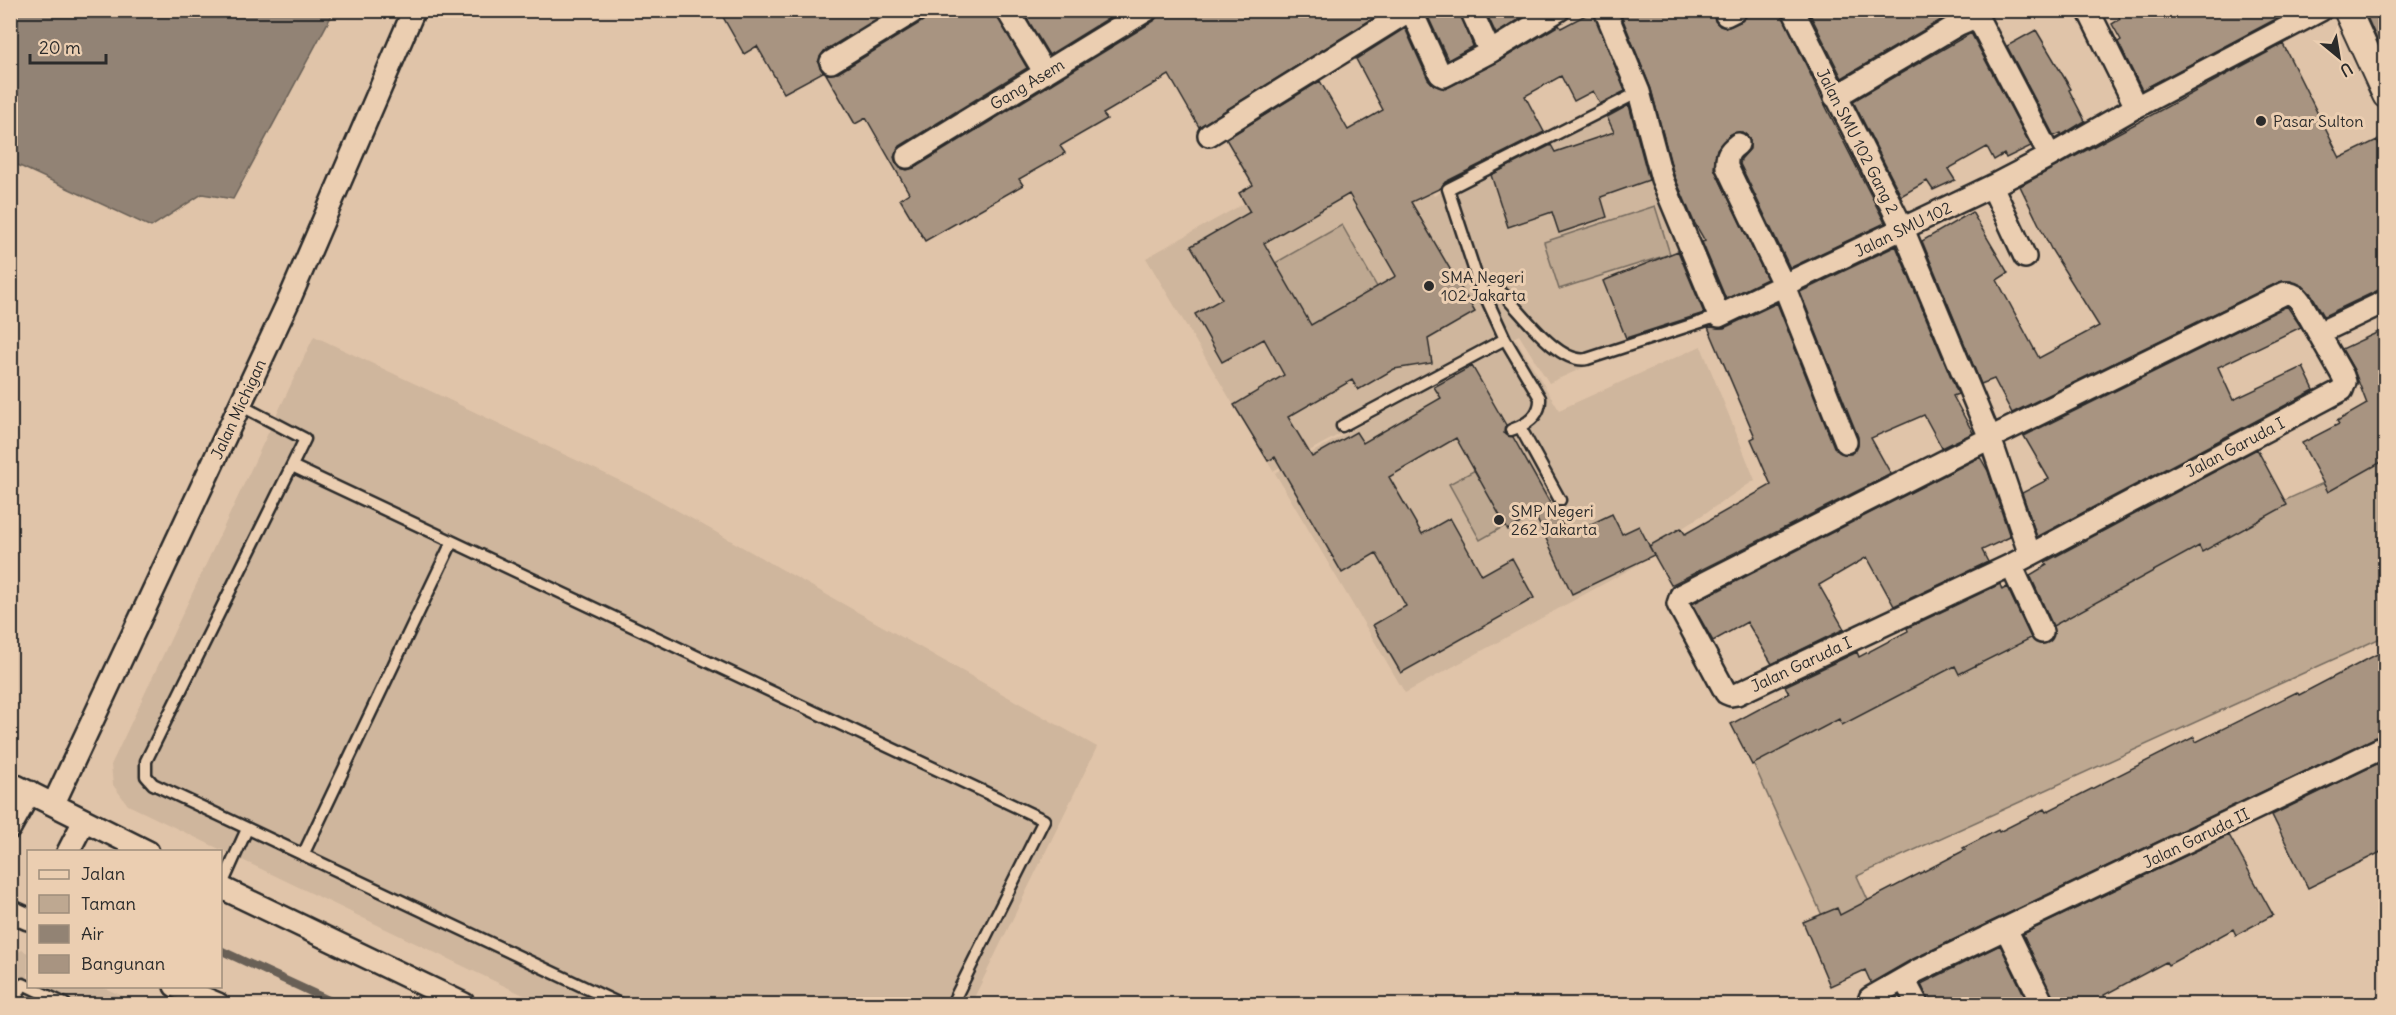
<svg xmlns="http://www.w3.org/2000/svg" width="2396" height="1015" viewBox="0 0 2396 1015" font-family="Delius,sans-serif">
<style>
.built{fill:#cfb69d}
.green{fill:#bea891;stroke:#746a5e;stroke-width:1.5}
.water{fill:#928374;stroke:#696057;stroke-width:1.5}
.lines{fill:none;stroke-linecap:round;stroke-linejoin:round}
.stream{stroke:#696057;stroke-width:8}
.building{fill:#a89481;stroke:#2b2b2b;stroke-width:1.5;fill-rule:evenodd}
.service-casing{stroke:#2b2b2b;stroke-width:15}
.minor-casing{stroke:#2b2b2b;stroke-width:26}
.tertiary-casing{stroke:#2b2b2b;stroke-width:30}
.service{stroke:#ebceb1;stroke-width:10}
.minor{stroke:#ebceb1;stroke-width:21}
.tertiary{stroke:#ebceb1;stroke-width:26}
.poi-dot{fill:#2b2b2b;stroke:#ebceb1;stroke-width:2}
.labels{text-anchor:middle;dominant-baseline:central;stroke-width:6;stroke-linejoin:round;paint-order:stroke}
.street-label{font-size:16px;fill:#2b2b2b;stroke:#ebceb1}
.poi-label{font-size:16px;fill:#2b2b2b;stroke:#ebceb1;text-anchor:start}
</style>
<rect width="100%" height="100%" fill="#e0c4a9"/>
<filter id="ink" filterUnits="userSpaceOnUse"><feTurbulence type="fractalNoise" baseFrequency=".0167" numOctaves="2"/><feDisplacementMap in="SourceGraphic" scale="12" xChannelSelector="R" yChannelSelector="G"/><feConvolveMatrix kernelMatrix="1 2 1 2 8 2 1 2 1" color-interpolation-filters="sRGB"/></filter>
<g filter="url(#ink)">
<path class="built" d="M 1629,106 L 1706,313 L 1549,383 L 1519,335 L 1273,471 L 1146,258 L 1389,123 L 1434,196 L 1450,186 Z
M 314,336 L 648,494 L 1097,747 L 971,1004 L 542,1004 L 128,805 L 113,785 L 111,765 Z
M 1516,339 L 1559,410 L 1701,346 L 1755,480 L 1636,559 L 1638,565 L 1405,693 L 1275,473 Z
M 22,950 L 28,953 L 28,986 L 102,987 L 141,1004 L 11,1004 L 11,956 Z"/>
<path class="green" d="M 1655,206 L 1670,254 L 1559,289 L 1544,242 Z
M 1342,225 L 1381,294 L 1309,335 L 1270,266 Z
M 2385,455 L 2385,636 L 1857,876 L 1893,955 L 1849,975 L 1745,745 Z
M 1479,468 L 1510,523 L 1480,540 L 1449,484 Z"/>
<path class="water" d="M 11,10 L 334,10 L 334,11 L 233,199 L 202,194 L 151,227 L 11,162 Z"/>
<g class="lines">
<path class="stream" d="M 220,950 L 337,1004"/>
</g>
<path class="building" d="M 719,10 L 891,10 L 824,51 L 818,62 L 823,72 L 784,93 L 757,46 L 744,54 Z
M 929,10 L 994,10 L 1027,68 L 900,146 L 894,157 L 896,163 L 900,168 L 907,170 L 914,168 L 1154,21 L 1160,10 L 1385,11 L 1199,127 L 1169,75 L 1103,114 L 1107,119 L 1060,146 L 1065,153 L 1019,179 L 1023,185 L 925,241 L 900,199 L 909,193 L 866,118 L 855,124 L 826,74 L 838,73 L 923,21 Z
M 1022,10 L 1122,10 L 1049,55 Z
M 1425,10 L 1459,10 L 1473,46 L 1448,60 Z
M 1485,10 L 1534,10 L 1496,34 Z
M 1619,10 L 1714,10 L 1715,21 L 1720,26 L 1726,28 L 1742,21 L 1749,10 L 1780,10 L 1824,103 L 1885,223 L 1790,268 L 1740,164 L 1741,159 L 1750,149 L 1750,141 L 1747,136 L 1742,132 L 1730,134 L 1717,149 L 1714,168 L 1767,279 L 1726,299 L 1702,242 L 1705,241 L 1694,222 L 1674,175 L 1651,89 Z
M 1808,10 L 1958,10 L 1842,78 Z
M 2115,10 L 2293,10 L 2142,90 L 2118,42 L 2121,40 L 2112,24 L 2120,19 Z
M 2364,10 L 2385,10 L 2385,58 Z
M 1593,11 L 1625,91 L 1600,104 L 1593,91 L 1574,101 L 1561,76 L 1525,96 L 1544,132 L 1445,182 L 1441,188 L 1411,202 L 1475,312 L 1428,339 L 1432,363 L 1394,369 L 1358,390 L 1352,380 L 1288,417 L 1312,457 L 1356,432 L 1363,443 L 1441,398 L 1434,387 L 1472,366 L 1506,425 L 1504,433 L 1513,437 L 1568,535 L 1612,514 L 1622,534 L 1639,526 L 1654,555 L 1572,594 L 1535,515 L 1508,530 L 1456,438 L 1389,477 L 1422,534 L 1450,518 L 1482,575 L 1512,558 L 1534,598 L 1401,673 L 1373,625 L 1406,606 L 1376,553 L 1342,573 L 1275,457 L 1268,461 L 1234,405 L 1284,375 L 1264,339 L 1222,362 L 1195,314 L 1222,299 L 1191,246 L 1250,212 L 1239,193 L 1253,185 L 1226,139 L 1320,81 L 1348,130 L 1383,110 L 1356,59 L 1405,28 L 1428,79 L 1434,85 L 1445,89 L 1496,63 L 1559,25 L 1561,28 ZM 1349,194 L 1396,276 L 1311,325 L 1264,243 Z
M 2036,30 L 2071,89 L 2069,90 L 2085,121 L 2062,135 L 2061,133 L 2054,136 L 2007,46 Z
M 1971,33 L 2031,146 L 2006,158 L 2004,154 L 1994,160 L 1987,147 L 1948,169 L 1955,180 L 1933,190 L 1927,181 L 1901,196 L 1853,101 Z
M 2283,44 L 2340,158 L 2377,140 L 2385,156 L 2385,287 L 2324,316 L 2312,295 L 2303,286 L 2290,281 L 2279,282 L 2012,413 L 1994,379 L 1981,384 L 1922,241 L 1972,212 L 2008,273 L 1997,280 L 2039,358 L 2099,326 L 2051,249 L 2020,186 Z
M 1629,105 L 1649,180 L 1601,197 L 1607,217 L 1559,233 L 1552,212 L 1508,227 L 1491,175 L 1551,145 L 1555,152 L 1614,132 L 1607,117 Z
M 1896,246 L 1958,394 L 1953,396 L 1973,433 L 1942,448 L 1924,415 L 1871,438 L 1891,474 L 1671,585 L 1649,546 L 1681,528 L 1685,534 L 1771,485 L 1751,439 L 1755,437 L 1708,327 L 1724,328 L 1777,303 L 1834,447 L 1844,454 L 1851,454 L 1858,444 L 1858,437 L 1800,292 Z
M 1678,251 L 1704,313 L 1626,338 L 1603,281 Z
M 2287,306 L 2301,327 L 2218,367 L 2233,400 L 2303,367 L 2314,390 L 2037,537 L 2022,493 L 2049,479 L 2024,436 Z
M 2385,329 L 2385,460 L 2328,492 L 2302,443 L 2339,424 L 2337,421 L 2367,404 L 2354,370 L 2342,349 Z
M 2257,449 L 2287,505 L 2202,552 L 2199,546 L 2053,626 L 2030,575 L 2047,565 L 2045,562 Z
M 1980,457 L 1988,471 L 2010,537 L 1982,550 L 1988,562 L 1894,606 L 1867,557 L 1819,585 L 1844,629 L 1772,664 L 1747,622 L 1713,641 L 1692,604 Z
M 2000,584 L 2002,590 L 2007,587 L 2031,638 L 1959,674 L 1955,666 L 1842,725 L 1839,719 L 1752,765 L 1731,724 L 1789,693 L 1785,686 L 1857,652 L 1859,657 L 1908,631 L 1907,628 Z
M 2385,650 L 2385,733 L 1911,960 L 1871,983 L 1865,970 L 1830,986 L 1803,922 L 1837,908 L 1840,915 L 1965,850 L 1963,848 L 1998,830 L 1999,832 L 2044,809 L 2046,812 L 2194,737 L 2196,742 L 2297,692 L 2299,695 Z
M 2385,760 L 2385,850 L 2308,888 L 2272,815 Z
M 2229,835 L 2273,915 L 2236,935 L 2233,929 L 2168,965 L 2166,962 L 2104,995 L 2108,1005 L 2056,1005 L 2023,934 Z
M 2000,945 L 2029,1005 L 1930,1005 L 1921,984 Z"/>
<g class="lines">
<g class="service-casing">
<path id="service" d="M 1484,294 L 1493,291 L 1502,293 C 1521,311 1558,365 1587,359 L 1719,316
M 240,405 L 305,439 L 146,761 L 146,776 L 153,784 L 620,1004
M 1342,426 L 1505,339
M 1520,427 L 1560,500
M 1511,430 C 1526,425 1541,416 1540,398 L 1505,339 L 1477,278 L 1448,189 L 1639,92
M 292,466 L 1044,820 L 952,1004
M 303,855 L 452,542
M 221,887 L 247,829
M 13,1004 L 23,984 L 65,1004"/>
</g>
<g class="minor-casing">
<path id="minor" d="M 1007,10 L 1045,73
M 1411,10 L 1440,74 L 1444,76 L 1490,52 L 1559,10
M 1471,10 L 1490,52
M 1605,10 L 1639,92 L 1662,179 L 1719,316 L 1992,186 L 2050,156 L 2136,107 L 2321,10
M 1793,10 L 1903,229 L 1990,438 L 2030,555
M 2088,10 L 2136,107
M 1726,15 L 1736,10
M 831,62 L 916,10
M 1835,97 L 1959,24 L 1973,18 L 1980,22 L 2050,156
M 1209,135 L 1410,10
M 1738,144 C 1729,151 1726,155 1727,167 L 1784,286 L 1846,442
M 907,157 L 1147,10
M 1992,186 L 2025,257
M 2285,293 C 2296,293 2300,300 2305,309 L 2343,376 L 2345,382 L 2342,390 L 2011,565 L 1737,694 L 1731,695 L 1726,693 L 1678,604 L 1681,595 L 1990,438 Z
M 2319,333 L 2386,301
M 2011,565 L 2042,632
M 10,783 L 148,852
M 54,803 L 290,298 L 414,10
M 10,828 L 30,792
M 68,852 L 84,821
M 220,887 L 464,1004
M 10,911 L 28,919
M 2006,929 L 2043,1004
M 1904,979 L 1917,1004
M 175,986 L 218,1004
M 1870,998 L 1917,971 L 2386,746"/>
</g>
<g class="tertiary-casing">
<path id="tertiary" d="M 2347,10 L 2386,95"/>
</g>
<use href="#service" class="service"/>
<use href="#minor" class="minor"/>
<use href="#tertiary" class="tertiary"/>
</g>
</g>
<g class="poi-dot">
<circle cx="2261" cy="121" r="6"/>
<circle cx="1429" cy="286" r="6"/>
<circle cx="1499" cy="520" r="6"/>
</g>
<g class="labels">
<g class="street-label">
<text transform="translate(1027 84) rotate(-31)">Gang Asem</text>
<text transform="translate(1858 141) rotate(63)">Jalan SMU 102 Gang 2</text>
<text transform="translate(1903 229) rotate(-26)">Jalan SMU 102</text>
<text transform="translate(238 409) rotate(-65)">Jalan Michigan</text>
<text transform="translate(2235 447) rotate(-28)">Jalan Garuda I</text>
<text transform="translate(1801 664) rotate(-25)">Jalan Garuda I</text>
<text transform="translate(2196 838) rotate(-26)">Jalan Garuda II</text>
</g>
<g class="poi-label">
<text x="2273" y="121">Pasar Sulton</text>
<text x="1441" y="277">SMA Negeri<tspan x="1441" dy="18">102 Jakarta</tspan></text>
<text x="1511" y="511">SMP Negeri<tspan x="1511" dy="18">262 Jakarta</tspan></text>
</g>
</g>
<rect width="2396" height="1015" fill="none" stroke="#ebceb1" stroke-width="36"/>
<rect x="18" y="18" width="2360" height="979" fill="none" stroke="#2b2b2b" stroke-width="2" filter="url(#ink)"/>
<rect x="27" y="850" width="195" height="138" fill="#ebceb1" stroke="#9e8d7b" stroke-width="1.5"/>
<rect x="39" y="870" width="30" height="9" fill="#ebceb1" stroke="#9e8d7b" stroke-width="1.5"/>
<text x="81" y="880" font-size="18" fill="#2b2b2b">Jalan</text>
<rect x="39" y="895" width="30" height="18" fill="#bea891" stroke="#9e8d7b" stroke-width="1.5"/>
<text x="81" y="910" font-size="18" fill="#2b2b2b">Taman</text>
<rect x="39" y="925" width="30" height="18" fill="#928374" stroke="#9e8d7b" stroke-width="1.5"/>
<text x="81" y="940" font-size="18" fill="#2b2b2b">Air</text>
<rect x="39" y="955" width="30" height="18" fill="#a89481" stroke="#9e8d7b" stroke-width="1.5"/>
<text x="81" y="970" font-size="18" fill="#2b2b2b">Bangunan</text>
<g transform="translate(2339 57) rotate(150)" stroke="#ebceb1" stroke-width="4.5" paint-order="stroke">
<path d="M0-4.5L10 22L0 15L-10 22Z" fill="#2b2b2b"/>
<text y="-9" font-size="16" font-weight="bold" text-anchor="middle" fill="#2b2b2b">U</text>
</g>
<path d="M30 54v9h76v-9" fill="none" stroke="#2b2b2b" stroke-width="3"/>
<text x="39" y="54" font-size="18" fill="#2b2b2b" stroke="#ebceb1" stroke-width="4.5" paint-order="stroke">20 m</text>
</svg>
